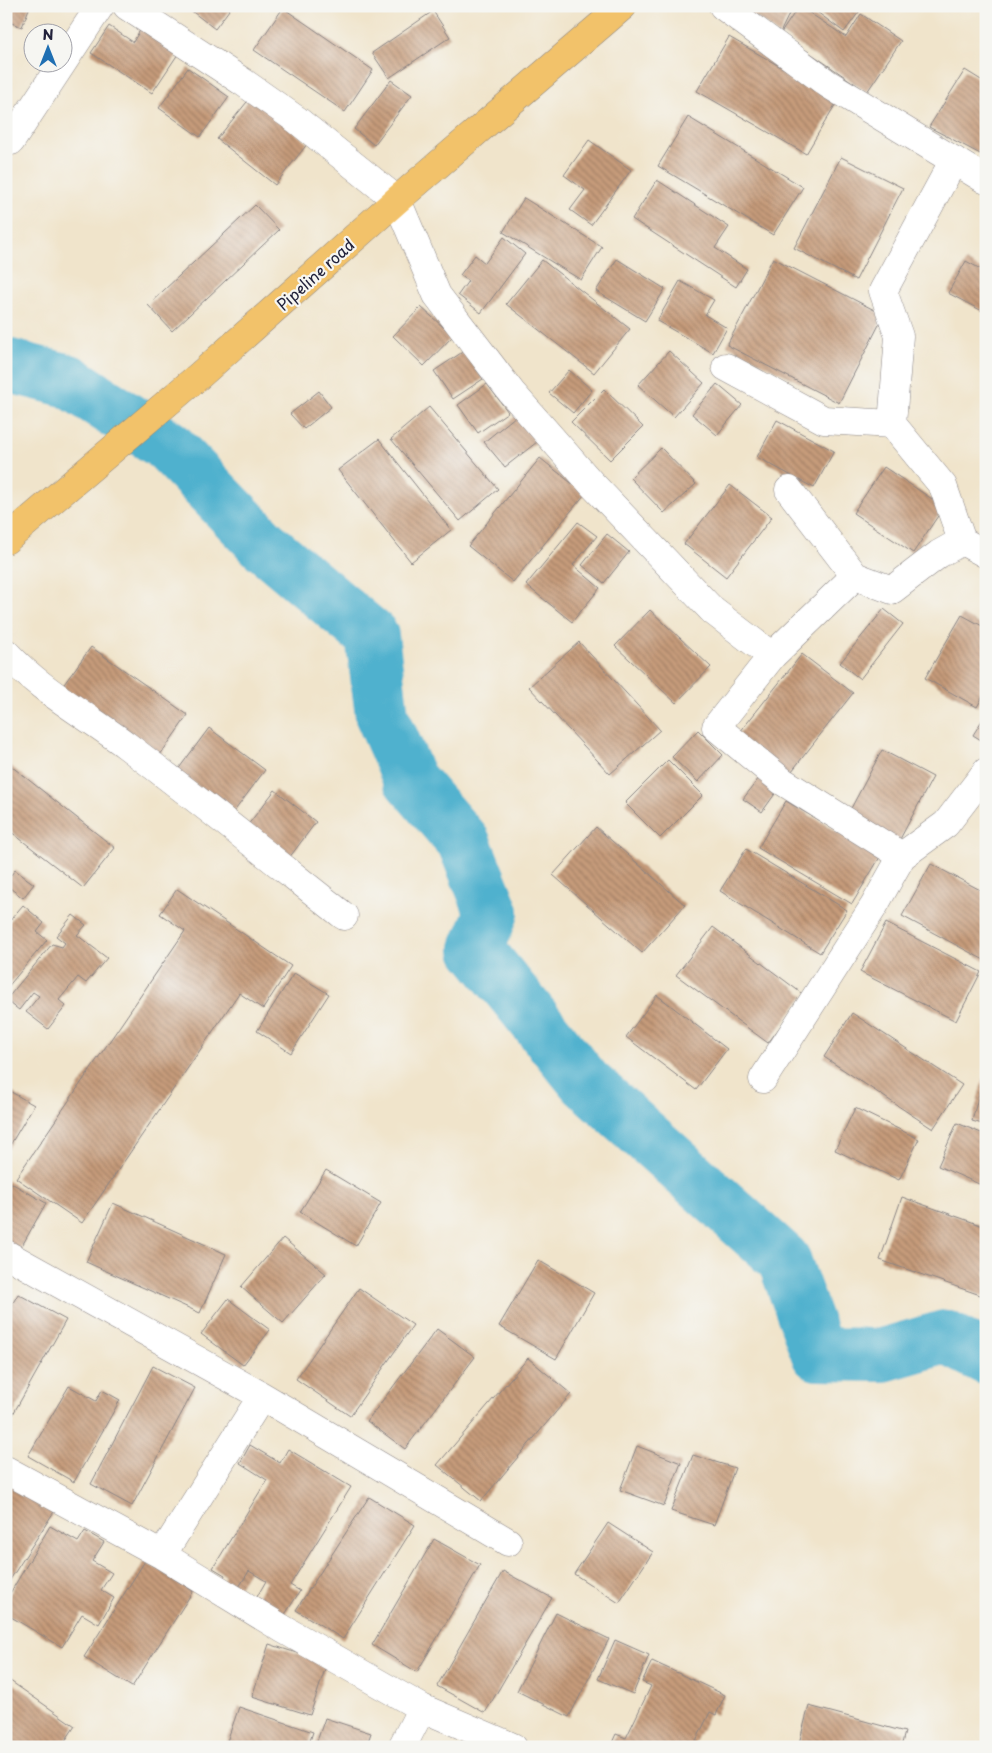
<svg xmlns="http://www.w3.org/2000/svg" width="992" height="1753" viewBox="0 0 992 1753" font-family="'Playpen Sans',sans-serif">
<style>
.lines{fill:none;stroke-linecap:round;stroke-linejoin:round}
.river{stroke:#4fb1ce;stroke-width:54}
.building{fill:url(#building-back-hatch)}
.minor-casing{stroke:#898383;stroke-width:29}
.major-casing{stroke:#898383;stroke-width:29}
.minor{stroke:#fff;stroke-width:28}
.major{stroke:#f2c26a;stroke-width:28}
.labels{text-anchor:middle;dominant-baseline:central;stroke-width:4.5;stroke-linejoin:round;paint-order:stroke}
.street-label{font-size:16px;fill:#22223b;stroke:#f6f6f2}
</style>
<defs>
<pattern id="building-back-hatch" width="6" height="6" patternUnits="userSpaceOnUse" patternTransform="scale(1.25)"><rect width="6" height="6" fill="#c69b7a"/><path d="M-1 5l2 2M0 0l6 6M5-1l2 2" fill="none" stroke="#a07e65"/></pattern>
</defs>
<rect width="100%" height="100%" fill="#f6f6f2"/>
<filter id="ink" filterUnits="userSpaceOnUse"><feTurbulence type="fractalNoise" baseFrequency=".02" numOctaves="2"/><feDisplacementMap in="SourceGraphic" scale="10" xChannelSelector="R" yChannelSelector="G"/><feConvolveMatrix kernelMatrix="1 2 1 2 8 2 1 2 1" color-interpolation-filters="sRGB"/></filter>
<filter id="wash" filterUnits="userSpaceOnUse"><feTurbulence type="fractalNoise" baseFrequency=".0096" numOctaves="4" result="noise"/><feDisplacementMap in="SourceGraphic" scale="20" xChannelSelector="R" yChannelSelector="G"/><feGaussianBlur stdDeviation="1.12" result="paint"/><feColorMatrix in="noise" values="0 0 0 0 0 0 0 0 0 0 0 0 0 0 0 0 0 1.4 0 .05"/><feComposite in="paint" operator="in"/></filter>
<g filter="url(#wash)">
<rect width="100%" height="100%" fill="#f0e4cb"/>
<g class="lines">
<path class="river" d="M 6,365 L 69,381 L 168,446 L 264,545 L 372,636 L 382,716 L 410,780 L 464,843 L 492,912 L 477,949 L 585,1082 L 784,1260 L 818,1354 L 883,1355 L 945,1337 L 986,1358"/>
</g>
<g id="blocks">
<path class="building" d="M 6,6 L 30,6 L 22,27 L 6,21 Z
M 185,6 L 232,6 L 215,29 Z
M 741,6 L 793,6 L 779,35 Z
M 799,6 L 846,37 L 861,14 L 901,41 L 867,92 L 781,33 Z
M 809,6 L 860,6 L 862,8 L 844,32 Z
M 283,8 L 373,70 L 345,112 L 254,50 Z
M 433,11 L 450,37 L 389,78 L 372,53 Z
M 109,26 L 133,42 L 142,27 L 180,51 L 152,93 L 91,53 Z
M 729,37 L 838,100 L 806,154 L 697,91 Z
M 188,68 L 229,97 L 200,137 L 159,108 Z
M 965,70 L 986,83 L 986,157 L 929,127 Z
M 391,80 L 412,95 L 374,145 L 354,129 Z
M 251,97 L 308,143 L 275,185 L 217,139 Z
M 688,117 L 803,187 L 773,235 L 658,166 Z
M 589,140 L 631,170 L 591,225 L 570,210 L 585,190 L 564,175 Z
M 841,157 L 903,188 L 856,280 L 794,248 Z
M 657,180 L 729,227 L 715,248 L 747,269 L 736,287 L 632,219 Z
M 524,198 L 602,247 L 581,280 L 503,232 Z
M 255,205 L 279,230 L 172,331 L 148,305 Z
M 504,237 L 525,254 L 481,313 L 458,295 L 468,281 L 460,275 L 475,255 L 485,263 Z
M 773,258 L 884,315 L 839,403 L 727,345 Z
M 617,259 L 665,289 L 645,321 L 596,291 Z
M 542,260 L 630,329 L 594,373 L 506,304 Z
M 966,261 L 986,272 L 986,313 L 948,293 Z
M 680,281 L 714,300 L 705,315 L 727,328 L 713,353 L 657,321 Z
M 421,307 L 453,336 L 424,366 L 393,336 Z
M 464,351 L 483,379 L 453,399 L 434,371 Z
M 669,351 L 704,383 L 674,417 L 638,385 Z
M 569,370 L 592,390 L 573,413 L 549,393 Z
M 487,384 L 508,412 L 478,433 L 458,405 Z
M 717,384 L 742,405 L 717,435 L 692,414 Z
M 604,389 L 643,427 L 610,460 L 571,422 Z
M 319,391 L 331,407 L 304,429 L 290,414 Z
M 429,407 L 498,489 L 460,521 L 391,439 Z
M 516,416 L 537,442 L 505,467 L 484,442 Z
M 777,420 L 834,451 L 814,488 L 757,457 Z
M 379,439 L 451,530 L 411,562 L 338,470 Z
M 661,448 L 696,484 L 664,513 L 630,478 Z
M 540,458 L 585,494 L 513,582 L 468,546 Z
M 884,467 L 944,507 L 913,553 L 853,513 Z
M 730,485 L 772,517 L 726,577 L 684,544 Z
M 578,522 L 597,536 L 573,565 L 600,588 L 572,622 L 526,585 Z
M 607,534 L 629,552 L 604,583 L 582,565 Z
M 884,609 L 903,624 L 860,679 L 840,663 Z
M 650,610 L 711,667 L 676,703 L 615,646 Z
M 962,615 L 986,628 L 986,691 L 977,707 L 925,678 Z
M 579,642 L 660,730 L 610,774 L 529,687 Z
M 91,647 L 188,715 L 160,755 L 62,687 Z
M 802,654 L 853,693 L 788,776 L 736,737 Z
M 986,714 L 986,743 L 973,735 Z
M 209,728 L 265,770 L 233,813 L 177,771 Z
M 698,730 L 723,755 L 698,782 L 672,757 Z
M 882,750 L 933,777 L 899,841 L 848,814 Z
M 668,760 L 703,795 L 660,838 L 625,803 Z
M 6,762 L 115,848 L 83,888 L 6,828 Z
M 759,778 L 777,791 L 762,812 L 743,799 Z
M 275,790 L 316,822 L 289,858 L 247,826 Z
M 786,801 L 880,857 L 852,904 L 758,848 Z
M 596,827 L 685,905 L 642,953 L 553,875 Z
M 746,849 L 847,910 L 820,953 L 720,891 Z
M 931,864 L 986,893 L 986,961 L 902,916 Z
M 15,870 L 34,884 L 23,898 L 6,885 L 6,881 Z
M 177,889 L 291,966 L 263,1009 L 239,993 L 82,1223 L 16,1178 L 185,931 L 160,914 Z
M 23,905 L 44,923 L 37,932 L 47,940 L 6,989 L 6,925 Z
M 73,915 L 86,925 L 77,935 L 107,958 L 86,983 L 78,977 L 59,1000 L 66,1006 L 48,1029 L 26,1012 L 39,996 L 33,992 L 19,1010 L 6,1000 L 52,944 L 62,947 L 65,943 L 56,936 Z
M 886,923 L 981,972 L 956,1021 L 860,972 Z
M 713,927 L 804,995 L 768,1043 L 676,975 Z
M 294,973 L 329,994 L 291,1053 L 257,1031 Z
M 657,995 L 727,1049 L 696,1090 L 626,1037 Z
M 852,1013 L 962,1085 L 933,1129 L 824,1057 Z
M 983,1078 L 986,1078 L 986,1125 L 972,1121 Z
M 6,1089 L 34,1105 L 6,1152 Z
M 855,1108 L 919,1139 L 899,1180 L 835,1150 Z
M 957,1123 L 986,1135 L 986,1187 L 938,1166 Z
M 326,1170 L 381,1203 L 356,1246 L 300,1212 Z
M 6,1180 L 46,1203 L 19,1251 L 6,1243 Z
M 902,1197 L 986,1227 L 986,1297 L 880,1260 Z
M 113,1203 L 226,1254 L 200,1313 L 86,1262 Z
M 283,1238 L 326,1274 L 283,1323 L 241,1287 Z
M 538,1260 L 594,1293 L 556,1359 L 499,1326 Z
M 359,1288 L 413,1325 L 350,1416 L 296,1379 Z
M 18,1294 L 66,1320 L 8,1423 L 6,1315 Z
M 228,1299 L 270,1330 L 243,1365 L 201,1334 Z
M 437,1329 L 475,1357 L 405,1449 L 367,1421 Z
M 528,1358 L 571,1394 L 481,1501 L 437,1465 Z
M 153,1366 L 195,1388 L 132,1506 L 91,1484 Z
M 69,1386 L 96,1401 L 102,1390 L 120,1400 L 74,1482 L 28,1456 Z
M 250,1445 L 280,1463 L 288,1449 L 351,1487 L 290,1585 L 300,1591 L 282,1619 L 254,1602 L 266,1581 L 249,1571 L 236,1592 L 222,1583 L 225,1575 L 213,1568 L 267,1480 L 240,1463 Z
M 637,1446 L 681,1463 L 664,1506 L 620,1490 Z
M 693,1455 L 735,1468 L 714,1525 L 671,1511 Z
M 6,1482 L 57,1507 L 6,1586 Z
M 369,1497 L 415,1525 L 343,1639 L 296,1610 Z
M 608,1523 L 653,1552 L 619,1603 L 574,1574 Z
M 50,1526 L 78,1542 L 85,1531 L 104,1542 L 92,1561 L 112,1573 L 101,1590 L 114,1598 L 99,1624 L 82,1614 L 62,1647 L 6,1614 L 6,1600 Z
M 434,1539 L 480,1565 L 417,1672 L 372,1645 Z
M 145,1561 L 193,1591 L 132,1687 L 84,1657 Z
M 503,1571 L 552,1598 L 485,1713 L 437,1686 Z
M 556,1613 L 609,1639 L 569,1717 L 517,1691 Z
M 615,1640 L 649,1655 L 633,1694 L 598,1679 Z
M 269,1644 L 327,1663 L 310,1715 L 252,1697 Z
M 652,1661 L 725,1695 L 716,1715 L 710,1712 L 693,1747 L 610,1747 L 616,1734 L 626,1738 L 651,1686 L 642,1682 Z
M 6,1678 L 75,1726 L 61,1747 L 6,1747 Z
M 809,1706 L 905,1732 L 901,1747 L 798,1747 Z
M 239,1707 L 313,1732 L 308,1747 L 225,1747 Z
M 325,1718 L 371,1733 L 366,1747 L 315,1747 Z"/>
</g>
</g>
<g filter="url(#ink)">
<use href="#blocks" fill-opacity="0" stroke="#898383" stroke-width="1"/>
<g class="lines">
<g class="minor-casing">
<path id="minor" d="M 127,6 L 243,82 L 297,120 L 397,200 L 437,295 L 512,393 L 591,483 L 713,611 L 772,656
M 723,6 L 828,84 L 986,180
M 11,141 L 100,6
M 726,367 L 824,420 L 892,424 L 943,486 L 962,541 L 986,554
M 892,424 L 899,336 L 883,291 L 954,160
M 789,490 L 855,576 L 892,590 L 939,554 L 962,541
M 855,576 L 772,656 L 716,727 L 782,781 L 902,856
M 6,653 C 40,690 86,715 126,745 C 200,801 272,859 344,916
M 763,1079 L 874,906 L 902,856 L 946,824 L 986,772
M 6,1254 L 262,1396 L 508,1542
M 6,1470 L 162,1555 L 283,1629 L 422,1708 L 513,1747
M 162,1555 L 262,1396
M 402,1747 L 422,1708"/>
</g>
<g class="major-casing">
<path id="major" d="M 6,540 L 200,375 L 397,200 L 623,6"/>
</g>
<use href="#minor" class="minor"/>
<use href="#major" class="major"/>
</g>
</g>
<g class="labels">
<g class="street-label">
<text transform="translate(315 274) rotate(-42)">Pipeline road</text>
</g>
</g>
<rect width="992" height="1753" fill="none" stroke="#f6f6f2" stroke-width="25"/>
<g transform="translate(48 48)"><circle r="24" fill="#f6f6f2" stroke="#a1a1a9"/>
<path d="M0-4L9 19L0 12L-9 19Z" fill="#1f6fb2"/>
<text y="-8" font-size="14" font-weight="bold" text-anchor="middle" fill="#22223b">N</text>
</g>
</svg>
